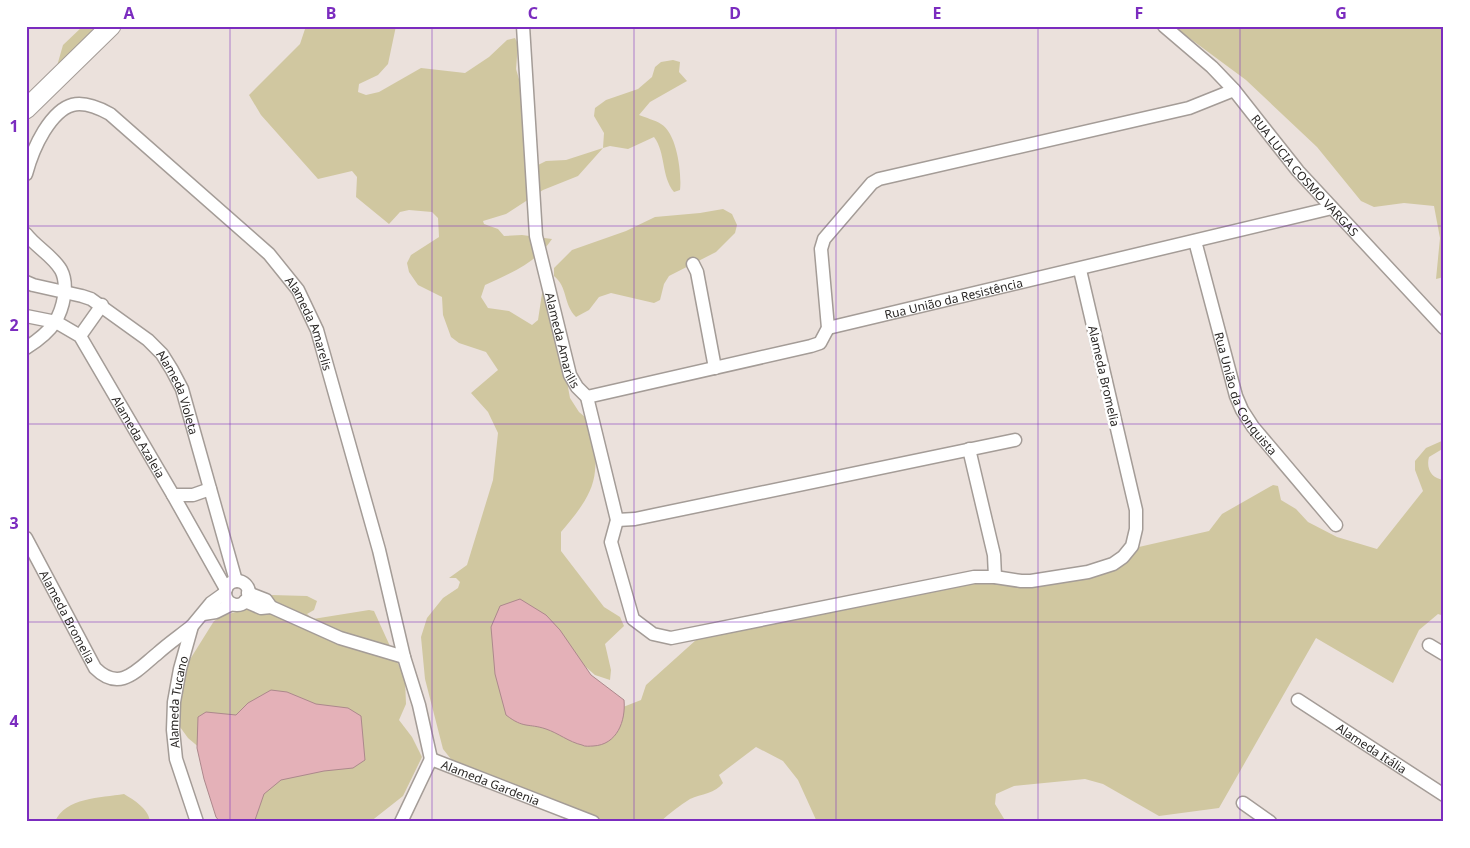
<svg xmlns="http://www.w3.org/2000/svg" width="1470" height="848" viewBox="0 0 1470 848" font-family="'Noto Sans',sans-serif">
<style>
.green{fill:#d0c7a0}
.water{fill:#e4b1b8;stroke:#ac888c}
.lines{fill:none;stroke-linecap:round;stroke-linejoin:round}
.street-casing{stroke:#a49c97;stroke-width:15}
.secondary-casing{stroke:#a49c97;stroke-width:21}
.street{stroke:#fff;stroke-width:12}
.secondary{stroke:#fff;stroke-width:19}
.grid{fill:none;stroke:#7b2cbf;stroke-width:1;stroke-opacity:0.55}
.labels{text-anchor:middle;dominant-baseline:central;stroke-width:5;stroke-linejoin:round;paint-order:stroke}
.street-label{font-size:12px;fill:#2a2725;stroke:#fff}
.neatline{fill:none;stroke:#7b2cbf;stroke-width:2}
.grid-label{font-size:16px;text-anchor:middle;font-weight:bold;fill:#7b2cbf}
</style>
<rect width="100%" height="100%" fill="#ebe1dc"/>
<path class="green" d="M 83,26 L 113,26 L 55,73 L 63,45 Z
M 306,26 L 396,26 L 388,64 L 378,75 L 359,84 L 358,92 L 366,95 L 379,92 L 421,68 L 465,73 L 489,57 L 507,40 L 515,38 L 518,44 L 516,69 L 526,103 L 534,167 L 546,161 L 566,160 L 603,148 L 604,133 L 594,116 L 595,108 L 606,100 L 638,89 L 652,77 L 655,67 L 661,62 L 673,60 L 680,62 L 679,72 L 687,81 L 650,102 L 639,115 C 646,118 655,120 661,124 C 677,133 682,174 680,190 L 674,192 C 661,176 666,153 654,137 L 628,149 L 610,146 L 603,148 L 578,176 L 543,190 L 506,214 L 483,221 L 484,224 L 498,229 L 504,236 L 522,235 L 552,239 C 536,263 511,273 485,285 L 481,297 L 488,308 L 509,311 L 532,325 L 538,320 L 543,287 L 558,333 L 570,398 L 579,412 L 597,427 C 593,444 597,454 595,471 C 593,495 576,514 561,532 L 561,551 L 604,607 L 620,617 L 624,626 L 605,644 L 611,670 L 610,680 L 595,675 L 534,622 L 618,709 L 641,700 L 646,685 L 706,631 L 995,577 L 1021,581 L 1113,564 L 1130,549 L 1209,531 L 1222,514 L 1273,485 L 1278,486 L 1281,500 L 1296,509 L 1308,522 L 1337,537 L 1377,549 L 1423,491 L 1415,470 L 1415,461 L 1426,448 L 1444,440 L 1444,448 L 1429,457 C 1426,468 1431,479 1444,480 L 1444,616 L 1438,614 L 1419,630 L 1393,683 L 1316,638 L 1219,808 L 1159,816 L 1103,784 L 1085,779 L 1014,786 L 996,794 L 995,804 L 1006,822 L 817,822 L 798,780 L 783,761 L 756,747 L 719,775 L 723,783 C 716,793 701,794 690,799 C 679,806 670,813 660,822 L 571,822 L 458,768 L 443,749 L 425,679 L 421,637 L 427,618 L 443,598 L 458,588 L 460,582 L 456,578 L 449,578 L 467,565 L 493,480 L 498,433 L 488,412 L 471,393 L 498,370 L 486,352 L 459,343 L 451,337 L 443,315 L 442,297 L 418,285 L 409,272 L 407,263 L 411,255 L 439,237 L 438,218 L 432,212 L 409,210 L 400,212 L 389,224 L 356,197 L 357,177 L 352,171 L 318,179 L 261,115 L 249,95 L 300,44 Z
M 1173,26 L 1444,26 L 1444,277 L 1436,279 L 1440,238 L 1434,206 L 1404,203 L 1374,207 L 1361,201 L 1317,147 L 1246,80 Z
M 723,209 L 732,214 L 737,225 L 735,233 L 716,252 L 669,276 L 664,284 L 660,300 L 654,303 L 611,293 L 599,297 L 589,310 L 576,317 C 563,304 568,287 554,276 L 554,268 L 572,250 L 626,231 L 655,217 L 700,213 Z
M 271,595 L 307,596 L 317,601 L 314,610 L 307,614 L 313,619 L 369,610 L 374,611 L 405,679 L 406,704 L 399,720 L 412,737 L 422,757 L 403,796 L 370,822 L 253,822 L 201,749 L 188,738 L 167,709 L 168,704 L 184,669 L 214,621 L 224,615 L 252,608 Z
M 124,794 C 134,800 149,809 150,822 L 55,822 C 65,797 101,798 124,794 Z"/>
<path class="water" d="M 520,599 L 546,615 L 560,630 L 591,675 L 624,700 C 626,721 617,745 593,746 C 590,746 585,747 582,745 C 569,742 558,733 546,729 C 528,723 524,729 506,715 L 495,674 L 491,627 L 500,606 Z
M 271,690 L 287,692 L 316,704 L 348,708 L 361,716 L 365,760 L 353,768 L 324,771 L 281,780 L 264,794 L 255,820 L 251,822 L 220,822 L 216,817 L 204,779 L 197,748 L 198,717 L 206,712 L 236,715 L 248,703 Z"/>
<g class="lines">
<g class="street-casing">
<g id="street">
<path id="s1" d="M 523,26 L 536,236 L 570,375 L 577,387 L 587,397 L 617,520 L 611,542 L 633,619 L 653,634 L 671,638 L 974,577 L 995,577 L 1021,581 L 1031,581 L 1088,572 L 1113,564 L 1123,557 L 1132,546 L 1136,529 L 1136,510 L 1080,270"/>
<path id="s2" d="M 1164,26 L 1212,67 L 1234,90 L 1298,171 L 1444,328"/>
<path id="s3" d="M 26,174 C 30,159 36,144 44,131 C 63,101 79,97 110,114 L 269,254 L 298,290 L 317,330 L 379,550 L 404,657 L 419,705 L 431,759"/>
<path d="M 26,234 C 36,247 53,256 61,270 C 69,285 63,309 55,322 C 48,333 37,341 26,348"/>
<path id="s4" d="M 1195,241 L 1236,396 L 1242,410 L 1253,427 L 1336,525"/>
<path d="M 693,264 L 697,272 L 715,368"/>
<path id="s5" d="M 26,282 L 33,285 L 82,296 L 91,299 L 148,340 L 162,354 L 172,370 L 182,389 L 236,581"/>
<path id="s6" d="M 26,316 L 56,322 L 80,336 L 173,495 L 226,589"/>
<path id="s7" d="M 828,328 L 1332,208"/>
<path d="M 80,336 L 102,305"/>
<path d="M 587,397 L 811,346 L 820,343 L 828,328 L 821,249 L 824,239 L 872,183 L 879,179 L 1189,108 L 1234,90"/>
<path d="M 969,449 L 994,555 L 995,577"/>
<path d="M 173,495 L 193,495 L 210,489"/>
<path d="M 617,520 L 635,519 L 1015,440"/>
<path id="s8" d="M 26,538 L 95,668 C 120,693 137,670 158,653 C 169,643 181,635 192,626"/>
<circle cx="237" cy="593" r="12"/>
<path d="M 248,593 L 266,600 L 271,607 L 340,638 L 404,657"/>
<path d="M 245,601 L 261,608 L 271,607"/>
<path d="M 203,614 L 216,612 L 232,604"/>
<path d="M 1429,645 L 1444,654"/>
<path id="s9" d="M 1298,700 L 1444,795"/>
<path id="s10" d="M 431,759 L 593,822"/>
<path d="M 1243,803 L 1270,822"/>
<path id="s11" d="M 197,822 L 176,759 L 173,730 L 174,702 L 180,669 L 192,626 L 211,603 L 225,593"/>
<path d="M 401,822 L 431,759"/>
</g>
</g>
<g class="secondary-casing">
<path id="secondary" d="M 26,109 L 111,26"/>
</g>
<use href="#street" class="street"/>
<use href="#secondary" class="secondary"/>
</g>
<path class="grid" d="M 230,26 L 230,822M 432,26 L 432,822M 634,26 L 634,822M 836,26 L 836,822M 1038,26 L 1038,822M 1240,26 L 1240,822M 26,226 L 1444,226M 26,424 L 1444,424M 26,622 L 1444,622"/>
<g class="labels">
<g class="street-label">
<text stroke="none"><textPath href="#s2" startOffset="206">RUA LUCIA COSMO VARGAS</textPath></text>
<text stroke="none"><textPath href="#s7" startOffset="129">Rua União da Resistência</textPath></text>
<text stroke="none"><textPath href="#s3" startOffset="419">Alameda Amarelis</textPath></text>
<text stroke="none"><textPath href="#s1" startOffset="318">Alameda Amarilis</textPath></text>
<text transform="translate(1104 376) rotate(77)">Alameda Bromelia</text>
<text stroke="none"><textPath href="#s4" startOffset="162">Rua União da Conquista</textPath></text>
<text stroke="none"><textPath href="#s5" startOffset="199">Alameda Violeta</textPath></text>
<text stroke="none"><textPath href="#s6" startOffset="175">Alameda Azaleia</textPath></text>
<text stroke="none"><textPath href="#s8" startOffset="89">Alameda Bromelia</textPath></text>
<text stroke="none"><textPath href="#s11" startOffset="124">Alameda Tucano</textPath></text>
<text stroke="none"><textPath href="#s9" startOffset="88">Alameda Itália</textPath></text>
<text stroke="none"><textPath href="#s10" startOffset="64">Alameda Gardenia</textPath></text>
</g>
</g>
<rect width="1470" height="848" fill="none" stroke="#ffffff" stroke-width="55"/>
<rect x="28" y="28" width="1414" height="792" class="neatline"/>
<g class="grid-label">
<text x="129" y="19">A</text>
<text x="331" y="19">B</text>
<text x="533" y="19">C</text>
<text x="735" y="19">D</text>
<text x="937" y="19">E</text>
<text x="1139" y="19">F</text>
<text x="1341" y="19">G</text>
<text x="14" y="132">1</text>
<text x="14" y="331">2</text>
<text x="14" y="529">3</text>
<text x="14" y="727">4</text>
</g>
</svg>
